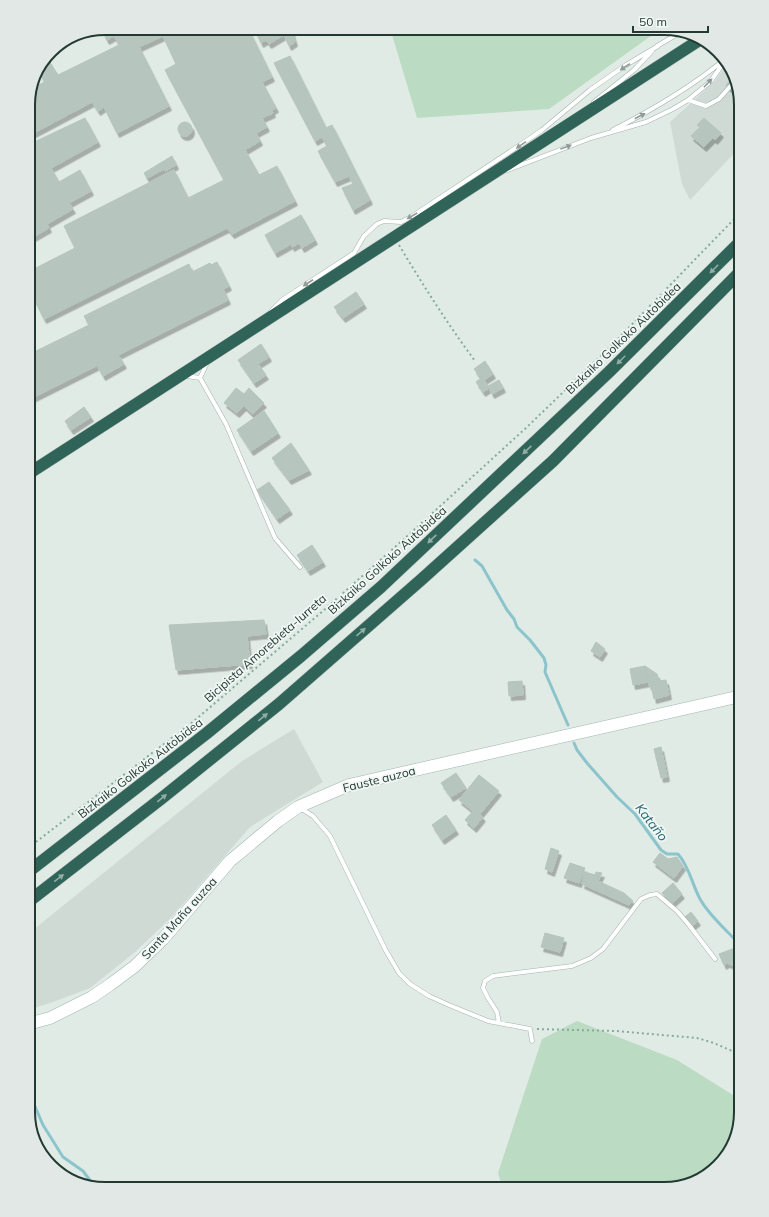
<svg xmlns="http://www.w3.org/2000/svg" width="769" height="1217" viewBox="0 0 769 1217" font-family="Mulish,sans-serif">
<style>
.built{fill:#cfdad5}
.green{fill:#bbdbc3}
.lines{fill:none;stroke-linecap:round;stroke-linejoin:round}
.stream{stroke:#8cc4cc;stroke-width:3}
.building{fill:#b7c5bf;stroke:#b4c4bd;filter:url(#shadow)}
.lane-casing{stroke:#a4b2ad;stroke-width:5}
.secondary-casing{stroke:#a1b6ae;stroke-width:13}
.highway-casing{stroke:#c1c8c6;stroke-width:13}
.path{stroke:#84ac9e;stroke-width:2;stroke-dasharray:2 3;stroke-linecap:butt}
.lane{stroke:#fff;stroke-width:4}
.secondary{stroke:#fff;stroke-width:12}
.highway{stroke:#306458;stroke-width:12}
.oneway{fill:#919c99}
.oneway2{fill:#90aea6}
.labels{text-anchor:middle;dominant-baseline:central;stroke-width:3.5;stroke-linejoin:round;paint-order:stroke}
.street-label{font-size:12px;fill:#233a33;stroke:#f1f7f4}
.water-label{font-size:13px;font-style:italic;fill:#216772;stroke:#f1f7f4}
.rim{fill:none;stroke:#233a33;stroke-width:2}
</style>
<defs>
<filter id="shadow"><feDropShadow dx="2.5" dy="4.5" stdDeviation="0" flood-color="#0004"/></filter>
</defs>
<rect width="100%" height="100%" fill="#e1ebe6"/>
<path class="built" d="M 727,64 L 733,71 L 741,105 L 741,146 L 690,200 L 682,184 L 670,122 L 714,82 Z
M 294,729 L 323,782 L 250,827 L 170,919 L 134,953 L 90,988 L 53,1002 L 28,1010 L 28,934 L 242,761 Z"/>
<path class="green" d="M 390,28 L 662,28 L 549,109 L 417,118 Z
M 577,1021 L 677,1060 L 741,1100 L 741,1112 L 731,1151 L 698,1181 L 664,1189 L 503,1189 L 498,1173 L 542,1039 Z"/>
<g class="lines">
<path class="stream" d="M 475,560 L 482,566 L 507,610 L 514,619 L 517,627 L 530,640 L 544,658 L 546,665 L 545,672 L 568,725
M 574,743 L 577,750 L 587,763 L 617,797 L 635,814 L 661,850 L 667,854 L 678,854 C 689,866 692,884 700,899 C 710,917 727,930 741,946
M 28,1096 L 34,1104 L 43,1125 L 63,1157 L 83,1171 L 95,1187"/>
</g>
<path class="building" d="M 113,28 L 248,28 L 272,77 L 262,82 L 276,108 L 272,110 L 273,113 L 262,118 L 267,127 L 256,133 L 260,141 L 245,150 L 259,175 L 277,166 L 295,201 L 232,234 L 227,228 L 44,319 L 28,287 L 28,272 L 75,248 L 64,226 L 174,170 L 188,198 L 224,180 L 165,70 L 176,64 L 163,36 L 139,47 L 169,106 L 117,133 L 104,107 L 98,111 L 92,102 L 28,136 L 28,100 L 34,87 L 45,82 L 40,74 L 47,58 L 58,75 L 119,45 L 114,36 L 107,40 L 103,33 Z
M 254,28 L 291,28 L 295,42 L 289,46 L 284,35 L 269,44 L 266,40 L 261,43 Z
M 290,56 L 326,128 L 332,125 L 370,200 L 353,210 L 342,188 L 353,184 L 349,176 L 335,182 L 318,151 L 327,146 L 322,137 L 315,141 L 274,63 Z
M 734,76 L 739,97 L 726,85 Z
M 85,118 L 98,142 L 51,168 L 59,182 L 80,170 L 91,191 L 69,203 L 73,209 L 47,224 L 49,228 L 28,240 L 28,145 Z
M 704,118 L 721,133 L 715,140 L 713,138 L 704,147 L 691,136 L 700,127 L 697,125 Z
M178 129a7 7 0 1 1 14 0a7 7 0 1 1-14 0Z
M 172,156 L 176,165 L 165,171 L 164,169 L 147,178 L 144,173 Z
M 301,215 L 315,240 L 302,248 L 299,243 L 292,247 L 291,244 L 275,253 L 265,235 Z
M 217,262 L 229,286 L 223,289 L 228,300 L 28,400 L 28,355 L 89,325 L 84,316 L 189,264 L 192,272 L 210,263 L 211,265 Z
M 356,292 L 364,304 L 343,318 L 334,307 Z
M 261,344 L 269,357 L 258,364 L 266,375 L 254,383 L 238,360 Z
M 119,356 L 124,364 L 103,376 L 98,367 Z
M 485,361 L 493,374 L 484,380 L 488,386 L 499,380 L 503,388 L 492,394 L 489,388 L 483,392 L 476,382 L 481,378 L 474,369 Z
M 236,388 L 244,394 L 249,388 L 264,403 L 252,414 L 244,406 L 237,413 L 224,403 Z
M 84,407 L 91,417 L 71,430 L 65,421 Z
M 264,411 L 278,433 L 251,451 L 237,430 Z
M 291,443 L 309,470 L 289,480 L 272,458 Z
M 269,482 L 290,510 L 277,519 L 257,490 Z
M 312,545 L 323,562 L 308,571 L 297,555 Z
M 264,620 L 266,634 L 247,636 L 250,664 L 176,670 L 169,625 Z
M 596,642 L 605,649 L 600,657 L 591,651 Z
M 645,666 L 657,674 L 659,681 L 666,680 L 669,695 L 654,699 L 651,685 L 649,686 Z
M 645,666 L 648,682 L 633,685 L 630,669 Z
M 522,681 L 523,695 L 509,696 L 508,682 Z
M 661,747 L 667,777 L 661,778 L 654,749 Z
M 741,766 L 741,778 L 735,772 Z
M 456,773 L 466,788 L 451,797 L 441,783 Z
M 479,775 L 499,791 L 480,814 L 483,817 L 474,828 L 465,820 L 473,811 L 459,800 Z
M 446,815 L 456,830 L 442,840 L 432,825 Z
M 551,848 L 559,851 L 552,872 L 545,869 Z
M 660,853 L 668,859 L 677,857 L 683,866 L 674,878 L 653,862 Z
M 570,863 L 585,868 L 579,883 L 564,878 Z
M 585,872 L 595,875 L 596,872 L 602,873 L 598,881 L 624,893 L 633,901 L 629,905 L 582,884 Z
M 673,883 L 682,894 L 671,904 L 662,893 Z
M 691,912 L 698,921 L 692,926 L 685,917 Z
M 545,933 L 564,938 L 560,952 L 541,947 Z
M 735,948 L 740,960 L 737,967 L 727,963 L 724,965 L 719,954 Z"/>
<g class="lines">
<g class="lane-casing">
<path id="lane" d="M 657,46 L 681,32
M 688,100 L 706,106 L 719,99 L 735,81
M 594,102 L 634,70 L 652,51
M 613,130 C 652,110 690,88 724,60
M 508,170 L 591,138 L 646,122 L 673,109 L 688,100 L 710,82 L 725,61
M 271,311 L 282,300 L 354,253 L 364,236 L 377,224 L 384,221 L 401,222 L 411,217 L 523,143 L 542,130 L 590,90 L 626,65 L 658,46
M 207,363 L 200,378 L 226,424 L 275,538 L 300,567
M 187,376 L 200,378
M 300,808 L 313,816 L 330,836 L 385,949 L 399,973 L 410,984 L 429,996 L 449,1005 L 488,1021 L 530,1029 L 532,1041
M 499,1023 L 497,1012 L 488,998 L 483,988 L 485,981 L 493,976 L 572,966 L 591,958 L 603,949 L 641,899 L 650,895 L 657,894 L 677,911 L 689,925 L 715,959"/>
</g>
<g class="secondary-casing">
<path id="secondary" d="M 28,1024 L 50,1018 L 92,997 L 111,984 L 135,966 L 163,939 L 230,861 L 278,821 L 298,807 L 349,785 L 741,696"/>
</g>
<g class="highway-casing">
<path id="highway" d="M 28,474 L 701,39
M 28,872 L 207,733 L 301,656 L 381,587 L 609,372 L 741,241
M 28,902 L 162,798 L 279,704 L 422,579 L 553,461 L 741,271"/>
</g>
<path class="path" d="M 399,245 C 423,285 447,323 475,361
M 28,848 L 194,721 L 324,610 L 404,539 L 526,428 L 610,347 L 741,212
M 537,1029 L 616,1031 L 697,1038 L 714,1043 L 741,1055"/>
<use href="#lane" class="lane"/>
<use href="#secondary" class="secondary"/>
<use href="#highway" class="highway"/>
</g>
<defs><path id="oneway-solid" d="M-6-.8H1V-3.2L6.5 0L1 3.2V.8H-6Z"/></defs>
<g class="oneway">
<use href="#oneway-solid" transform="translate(625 67) rotate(147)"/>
<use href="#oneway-solid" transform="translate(708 83) rotate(-46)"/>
<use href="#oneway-solid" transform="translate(640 116) rotate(-28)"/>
<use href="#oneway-solid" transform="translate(521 145) rotate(145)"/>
<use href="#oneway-solid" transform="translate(566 147) rotate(-20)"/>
<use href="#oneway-solid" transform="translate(412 216) rotate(150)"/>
<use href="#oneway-solid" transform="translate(308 283) rotate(147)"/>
</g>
<g class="oneway2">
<use href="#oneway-solid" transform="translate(714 269) rotate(135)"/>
<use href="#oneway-solid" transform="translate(621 360) rotate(135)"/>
<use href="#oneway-solid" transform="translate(527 450) rotate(137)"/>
<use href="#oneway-solid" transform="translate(432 539) rotate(137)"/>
<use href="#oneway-solid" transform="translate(361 632) rotate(-41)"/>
<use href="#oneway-solid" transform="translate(263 717) rotate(-39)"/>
<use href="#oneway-solid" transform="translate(162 798) rotate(-39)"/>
<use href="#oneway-solid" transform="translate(59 878) rotate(-37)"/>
</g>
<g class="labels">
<g class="street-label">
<text transform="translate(623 338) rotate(-44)">Bizkaiko Golkoko Autobidea</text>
<text transform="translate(387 560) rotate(-42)">Bizkaiko Golkoko Autobidea</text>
<text transform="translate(265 648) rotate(-41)">Bicipista Amorebieta-Iurreta</text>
<text transform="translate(140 768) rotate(-38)">Bizkaiko Golkoko Autobidea</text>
<text transform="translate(379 779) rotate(-14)">Fauste auzoa</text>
<text transform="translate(179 918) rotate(-48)">Santa Maña auzoa</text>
</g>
<g class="water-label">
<text transform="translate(652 822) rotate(52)">Kataño</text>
</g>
</g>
<path d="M0 0H769V1217H0ZM105 35H664A70 70 0 0 1 734 105V1112A70 70 0 0 1 664 1182H105A70 70 0 0 1 35 1112V105A70 70 0 0 1 105 35Z" fill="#e1e8e5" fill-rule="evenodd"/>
<path class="rim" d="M105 35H664A70 70 0 0 1 734 105V1112A70 70 0 0 1 664 1182H105A70 70 0 0 1 35 1112V105A70 70 0 0 1 105 35Z"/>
<path d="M633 26v6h75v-6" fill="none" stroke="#233a33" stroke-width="2"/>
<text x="639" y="26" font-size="12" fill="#233a33" stroke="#f1f7f4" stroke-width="3" paint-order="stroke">50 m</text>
</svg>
